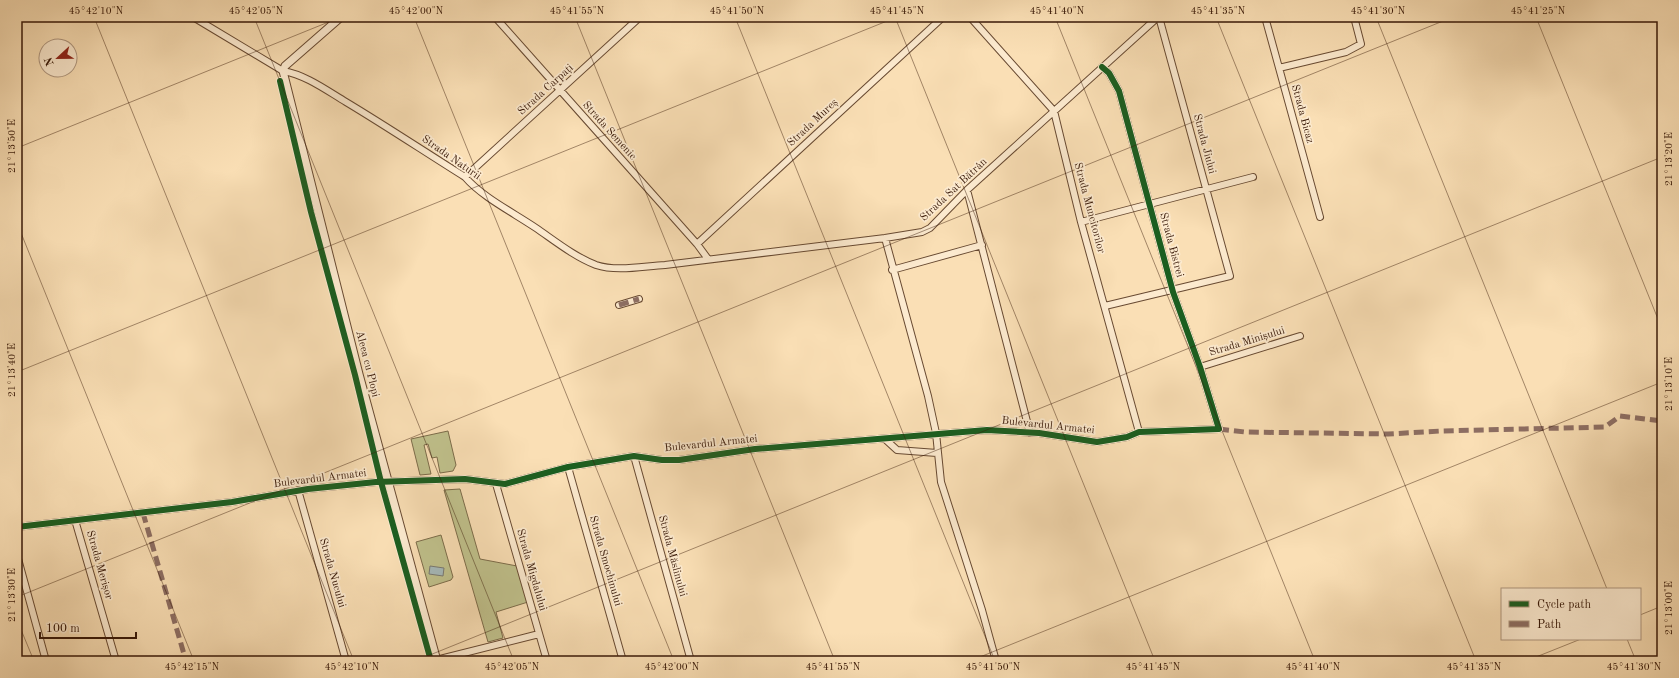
<svg xmlns="http://www.w3.org/2000/svg" width="1679" height="678" viewBox="0 0 1679 678" font-family="'Old Standard TT',serif">
<style>
.green{fill:#c0c18c;stroke:#7c6c4a}
.water{fill:#a5b9ba;stroke:#797972}
.lines{fill:none;stroke-linecap:round;stroke-linejoin:round}
.minor-casing{stroke:#684a32;stroke-width:8}
.tertiary-casing{stroke:#684a32;stroke-width:9}
.minor{stroke:#fceacf;stroke-width:6}
.tertiary{stroke:#fceacf;stroke-width:7}
.quiet{stroke:#8d6e63;stroke-width:5;stroke-dasharray:10 5;stroke-linecap:butt}
.cycleway-casing{stroke:#fceacf;stroke-width:8}
.cycleway{stroke:#1b5e20;stroke-width:6}
.ticks{fill:none;stroke:#381807;stroke-width:1;stroke-opacity:0.45}
.labels{text-anchor:middle;dominant-baseline:central;stroke-width:3.5;stroke-linejoin:round;paint-order:stroke}
.street-label{font-size:11px;fill:#381807;stroke:#fceacf}
.neatline{fill:none;stroke:#381807;stroke-width:1.5}
.ticks-label{font-size:10px;text-anchor:middle;fill:#381807}
</style>
<rect width="100%" height="100%" fill="#fadfb5"/>
<filter id="stains"><feTurbulence type="fractalNoise" baseFrequency=".005" numOctaves="4"/><feColorMatrix values="0 0 0 0 .2 0 0 0 0 .09 0 0 0 0 .02 0 0 0 .5 -.17"/></filter>
<radialGradient id="worn" r=".72"><stop offset=".6" stop-color="#630" stop-opacity="0"/><stop offset="1" stop-color="#630" stop-opacity=".3"/></radialGradient>
<path class="green" d="M 448,431 L 456,465 L 453,471 L 440,473 L 437,457 L 432,458 L 428,444 L 424,445 L 431,474 L 420,475 L 411,439 Z
M 460,489 L 480,559 L 517,566 L 528,602 L 496,612 L 503,638 L 488,642 L 444,490 Z
M 441,535 L 453,577 L 451,580 L 429,587 L 416,542 Z"/>
<path class="water" d="M 430,566 L 444,568 L 443,576 L 429,574 Z"/>
<g class="lines">
<g class="minor-casing">
<path id="minor" d="M 193,17 L 283,71 C 306,75 326,90 346,102 C 386,126 425,152 465,177 C 482,197 514,213 536,228 C 555,241 575,257 596,265 C 617,272 644,266 665,265 L 885,238 L 922,232 L 930,228 L 967,190 L 1158,17
M 495,17 L 697,244 L 708,259
M 970,17 L 1054,111 L 1081,222 L 1139,432
M 1265,17 L 1320,217
M 1279,68 L 1346,52 L 1361,44 L 1354,17
M 465,177 L 640,17
M 967,190 L 1030,433
M 1081,222 L 1253,177
M 885,238 L 928,396 L 936,433 L 941,482 L 982,610 L 996,661
M 697,244 L 943,17
M 892,270 L 982,245
M 619,305 L 639,299
M 1105,306 L 1230,276 L 1159,17
M 1200,367 L 1300,336
M 885,439 L 897,450 L 937,453
M 634,456 L 691,661
M 568,467 L 623,661
M 496,484 L 547,661
M 298,490 L 346,661
M 75,520 L 116,661
M 17,527 L 232,502 L 308,489 L 376,482 L 465,479 L 505,484 L 568,467 L 634,456 L 662,460 L 679,460 L 755,449 L 987,430 L 1039,433 L 1097,442 L 1127,437 L 1139,432 L 1219,429 L 1200,367 L 1173,292 L 1119,91 L 1109,73 L 1102,67
M 17,555 L 46,661
M 436,660 L 539,634"/>
</g>
<g class="tertiary-casing">
<path id="tertiary" d="M 341,17 L 285,66 L 283,71 L 359,374 L 437,661"/>
</g>
<use href="#minor" class="minor"/>
<use href="#tertiary" class="tertiary"/>
<path class="quiet" d="M 619,305 L 639,299
M 1219,429 L 1245,432 L 1388,434 L 1441,431 L 1605,427 L 1620,416 L 1662,421
M 143,513 L 186,661"/>
<g class="cycleway-casing">
<path id="cycleway" d="M 280,81 L 311,212 L 355,375 L 381,482 L 431,661
M 17,527 L 232,502 L 308,489 L 376,482 L 465,479 L 505,484 L 568,467 L 634,456 L 662,460 L 679,460 L 755,449 L 987,430 L 1039,433 L 1097,442 L 1127,437 L 1139,432 L 1219,429 L 1200,367 L 1173,292 L 1119,91 L 1109,73 L 1102,67"/>
</g>
<use href="#cycleway" class="cycleway"/>
</g>
<path class="ticks" d="M 94,17 L 354,661M 254,17 L 514,661M 414,17 L 674,661M 575,17 L 835,661M 735,17 L 995,661M 895,17 L 1155,661M 1055,17 L 1315,661M 1216,17 L 1476,661M 1376,17 L 1607,589M 1536,17 L 1662,329M 17,148 L 341,17M 17,223 L 194,661M 17,372 L 897,17M 17,597 L 1453,17M 1640,615 L 1662,606M 17,620 L 34,661M 1627,639 L 1636,661M 415,661 L 1662,157M 970,661 L 1662,382M 1526,661 L 1581,639"/>
<g class="labels">
<g class="street-label">
<text transform="translate(546 90) rotate(-42)">Strada Carpați</text>
<text transform="translate(1302 114) rotate(75)">Strada Bicaz</text>
<text transform="translate(813 123) rotate(-43)">Strada Mureș</text>
<text transform="translate(609 131) rotate(48)">Strada Semenic</text>
<text transform="translate(1204 144) rotate(75)">Strada Jiului</text>
<text transform="translate(451 158) rotate(35)">Strada Naturii</text>
<text transform="translate(954 190) rotate(-43)">Strada Sat Bătrân</text>
<text transform="translate(1089 208) rotate(75)">Strada Muncitorilor</text>
<text transform="translate(1171 245) rotate(75)">Strada Bistrei</text>
<text transform="translate(1247 342) rotate(-17)">Strada Minișului</text>
<text transform="translate(367 364) rotate(76)">Aleea cu Plopi</text>
<text transform="translate(1048 426) rotate(6)">Bulevardul Armatei</text>
<text transform="translate(711 444) rotate(-6)">Bulevardul Armatei</text>
<text transform="translate(320 479) rotate(-7)">Bulevardul Armatei</text>
<text transform="translate(672 556) rotate(75)">Strada Măslinului</text>
<text transform="translate(605 561) rotate(74)">Strada Smochinului</text>
<text transform="translate(99 565) rotate(74)">Strada Merișor</text>
<text transform="translate(531 570) rotate(74)">Strada Migdalului</text>
<text transform="translate(332 573) rotate(74)">Strada Nucului</text>
</g>
</g>
<rect width="1679" height="678" fill="none" stroke="#fadfb5" stroke-width="44"/>
<rect x="1501" y="588" width="140" height="52" fill="#fceacf" stroke="#ae967f"/>
<rect x="1509" y="601" width="20" height="6" fill="#1b5e20" stroke="#ae967f"/>
<text x="1537" y="608" font-size="12" fill="#381807">Cycle path</text>
<rect x="1509" y="621" width="20" height="6" fill="#8d6e63" stroke="#ae967f"/>
<text x="1537" y="628" font-size="12" fill="#381807">Path</text>
<g transform="translate(58 58) rotate(248)"><circle r="19" fill="#fceacf" stroke="#ae967f"/>
<path d="M0-3L7 15L0 10L-7 15Z" fill="#8f2418"/>
<text y="-6" font-size="11" font-weight="bold" text-anchor="middle" fill="#381807">N</text>
</g>
<path d="M40 632v6h96v-6" fill="none" stroke="#381807" stroke-width="2"/>
<text x="46" y="632" font-size="12" fill="#381807" stroke="#fceacf" stroke-width="3" paint-order="stroke">100 m</text>
<rect x="22" y="22" width="1635" height="634" class="neatline"/>
<g class="ticks-label">
<text x="96" y="14">45°42'10"N</text>
<text x="256" y="14">45°42'05"N</text>
<text x="416" y="14">45°42'00"N</text>
<text x="577" y="14">45°41'55"N</text>
<text x="737" y="14">45°41'50"N</text>
<text x="897" y="14">45°41'45"N</text>
<text x="1057" y="14">45°41'40"N</text>
<text x="1218" y="14">45°41'35"N</text>
<text x="1378" y="14">45°41'30"N</text>
<text x="1538" y="14">45°41'25"N</text>
<text transform="translate(11 146) rotate(-90)" y="4">21°13'50"E</text>
<text transform="translate(1668 159) rotate(-90)" y="4">21°13'20"E</text>
<text transform="translate(11 370) rotate(-90)" y="4">21°13'40"E</text>
<text transform="translate(1668 384) rotate(-90)" y="4">21°13'10"E</text>
<text transform="translate(11 595) rotate(-90)" y="4">21°13'30"E</text>
<text transform="translate(1668 608) rotate(-90)" y="4">21°13'00"E</text>
<text x="192" y="670">45°42'15"N</text>
<text x="352" y="670">45°42'10"N</text>
<text x="512" y="670">45°42'05"N</text>
<text x="672" y="670">45°42'00"N</text>
<text x="833" y="670">45°41'55"N</text>
<text x="993" y="670">45°41'50"N</text>
<text x="1153" y="670">45°41'45"N</text>
<text x="1313" y="670">45°41'40"N</text>
<text x="1474" y="670">45°41'35"N</text>
<text x="1634" y="670">45°41'30"N</text>
</g>
<rect width="100%" height="100%" filter="url(#stains)"/>
<rect width="100%" height="100%" fill="url(#worn)"/>
</svg>
